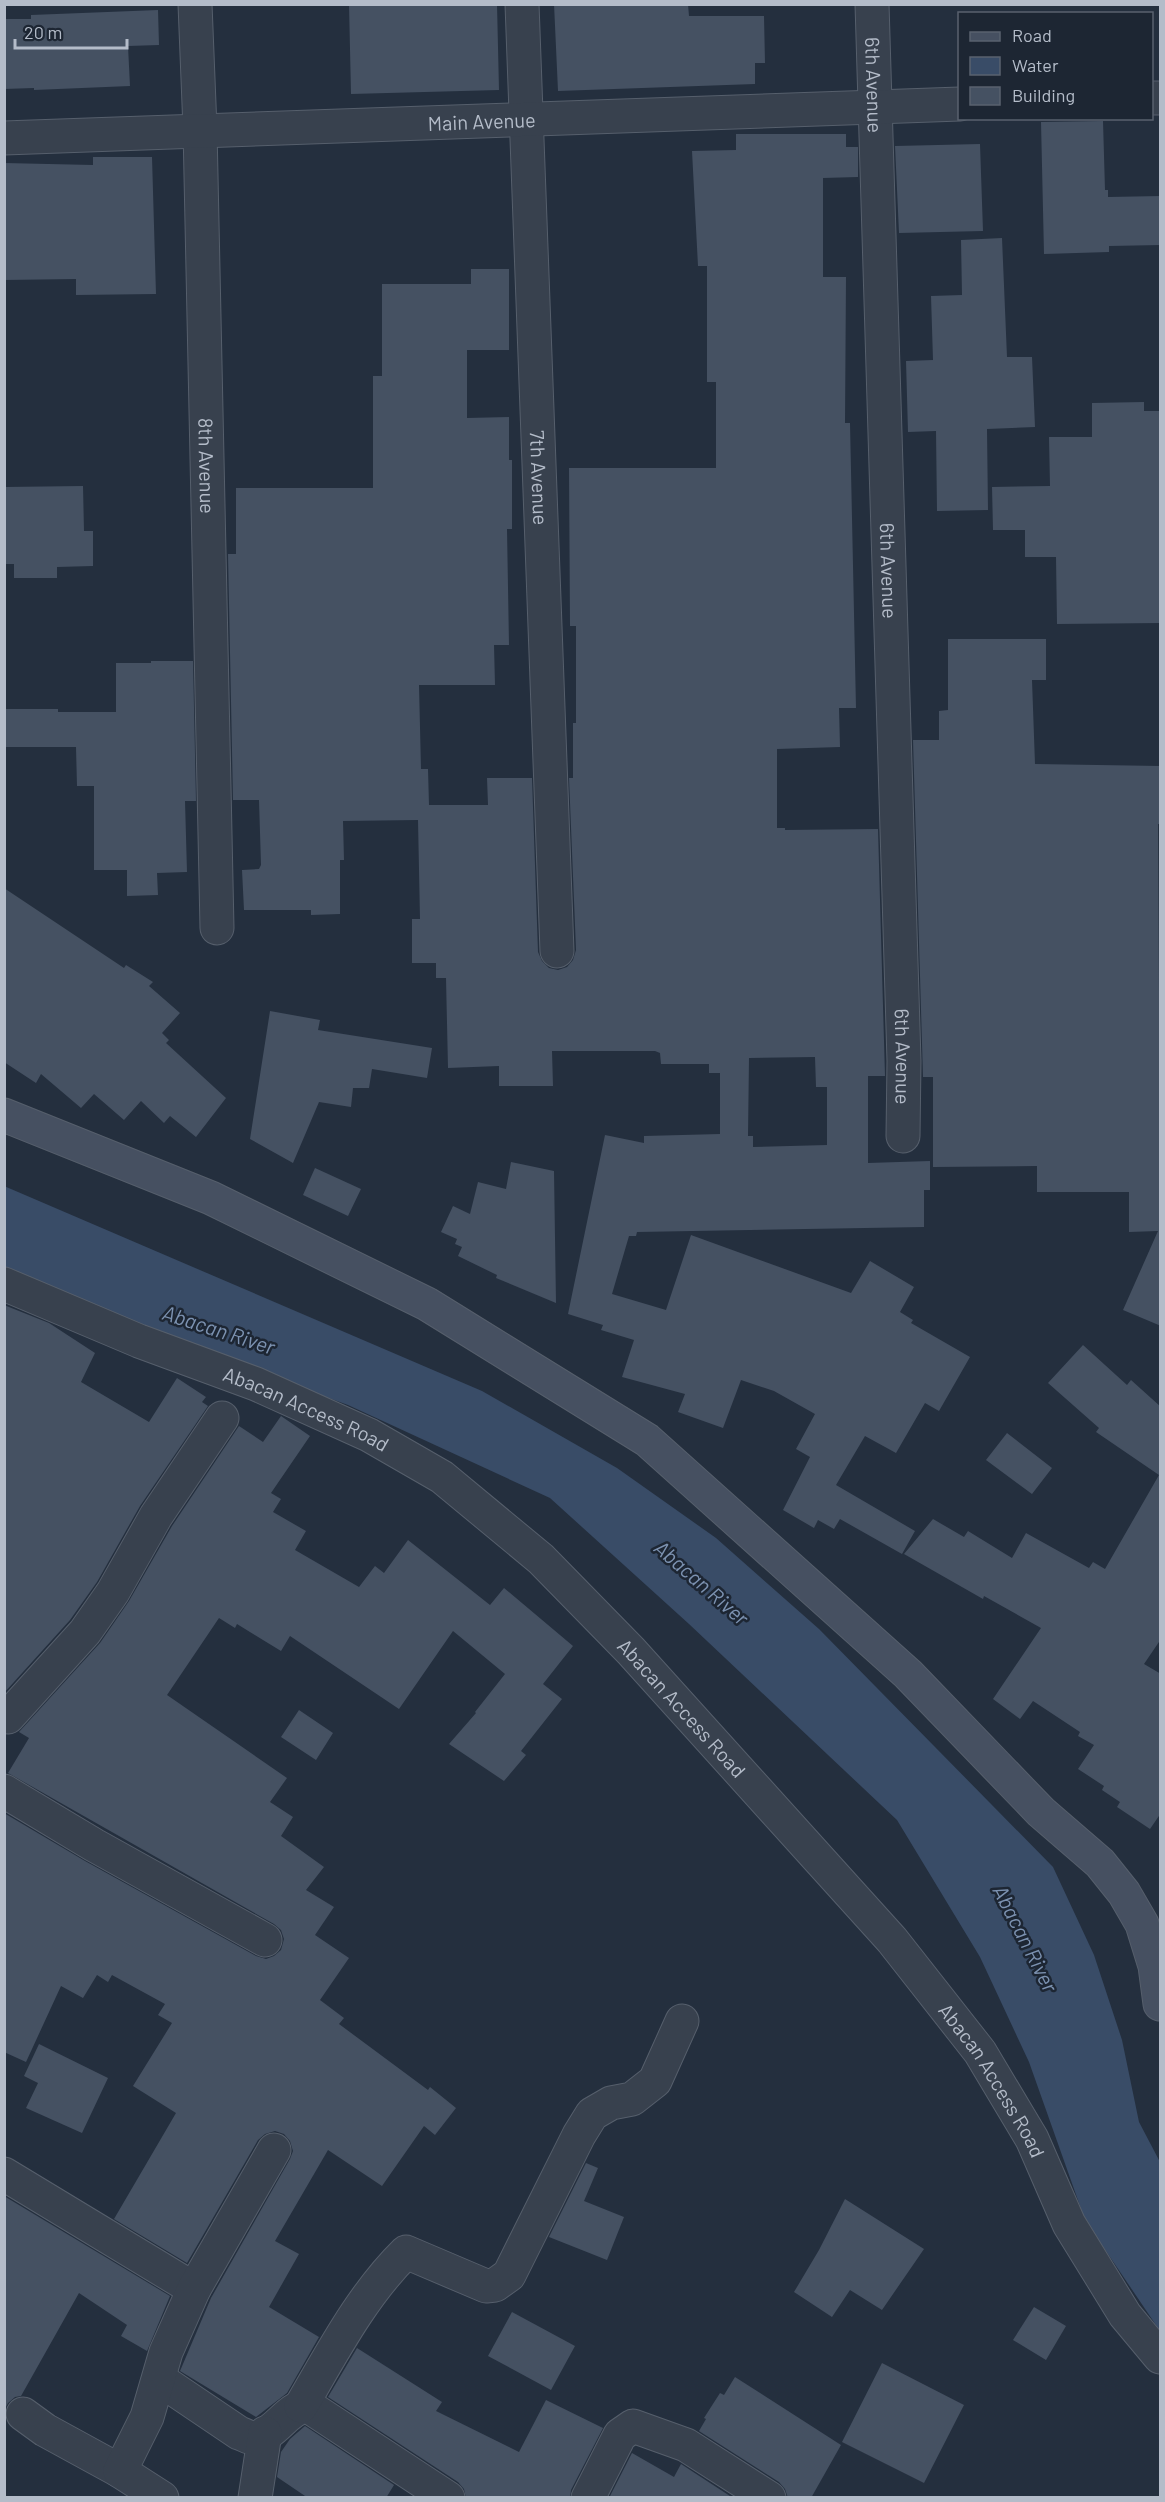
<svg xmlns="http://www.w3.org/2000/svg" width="1165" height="2502" viewBox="0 0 1165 2502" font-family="Barlow,sans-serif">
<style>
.water{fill:#394c67}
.building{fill:#455162;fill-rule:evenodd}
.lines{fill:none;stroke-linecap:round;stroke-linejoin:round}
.street-casing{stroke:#565f6c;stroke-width:35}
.secondary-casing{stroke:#565f6c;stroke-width:35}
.street{stroke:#38414e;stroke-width:33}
.secondary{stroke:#465061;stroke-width:33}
.labels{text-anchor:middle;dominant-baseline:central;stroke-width:5;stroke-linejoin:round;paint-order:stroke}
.street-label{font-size:20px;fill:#b4bcc9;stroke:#1d2633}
.water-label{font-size:21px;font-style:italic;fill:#7c92b1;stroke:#1d2633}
</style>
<rect width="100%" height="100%" fill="#242f3e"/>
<path class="water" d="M 4,1186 L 482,1391 L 617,1468 L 716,1538 L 819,1629 L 1053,1867 L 1094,1955 L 1122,2040 L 1139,2122 L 1160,2162 L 1160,2331 L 1085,2220 L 1029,2062 L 980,1957 L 897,1820 L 689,1624 L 550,1498 L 348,1405 L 42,1294 L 5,1278 Z"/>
<path class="building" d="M 349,4 L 497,4 L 499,90 L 351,94 Z
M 554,4 L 688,4 L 689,16 L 764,16 L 765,63 L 755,63 L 755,84 L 558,91 Z
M 158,10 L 159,45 L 128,46 L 130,86 L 34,90 L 34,88 L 4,89 L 4,19 L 31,19 L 31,15 Z
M 1103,121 L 1105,190 L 1108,190 L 1108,197 L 1161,196 L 1161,245 L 1109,246 L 1109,252 L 1044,254 L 1041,122 Z
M 736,134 L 846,134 L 846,147 L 858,147 L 858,177 L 823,178 L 823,277 L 846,277 L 845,423 L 850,423 L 856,708 L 839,708 L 840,747 L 777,749 L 777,828 L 785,828 L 785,830 L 878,829 L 885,1076 L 868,1076 L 868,1163 L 930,1161 L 930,1190 L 924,1190 L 924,1227 L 637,1232 L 636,1236 L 629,1236 L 612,1294 L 666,1310 L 691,1235 L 851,1293 L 870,1261 L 914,1287 L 900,1312 L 913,1320 L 911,1323 L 970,1357 L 939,1411 L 925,1403 L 896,1453 L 865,1436 L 836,1485 L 915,1531 L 902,1554 L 840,1519 L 834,1529 L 818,1520 L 814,1528 L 783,1510 L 810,1457 L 796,1449 L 815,1414 L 774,1391 L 741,1380 L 723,1428 L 678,1412 L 685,1394 L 622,1377 L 634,1340 L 601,1330 L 603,1325 L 568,1314 L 605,1135 L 644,1143 L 644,1136 L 720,1134 L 720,1073 L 709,1073 L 709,1064 L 661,1064 L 660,1053 L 655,1051 L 552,1051 L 553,1086 L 499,1086 L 499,1066 L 448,1068 L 446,978 L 436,978 L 436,963 L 412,963 L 412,919 L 420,919 L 418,820 L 343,821 L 344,860 L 340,860 L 340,914 L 311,915 L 311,910 L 244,910 L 242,870 L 259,869 L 261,865 L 259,800 L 233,800 L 228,554 L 236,554 L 236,488 L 373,488 L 373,376 L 382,376 L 382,284 L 471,284 L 471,269 L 509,269 L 509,350 L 467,350 L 467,418 L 509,417 L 509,460 L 512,460 L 512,529 L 507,529 L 509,645 L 494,645 L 495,685 L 419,685 L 421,769 L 428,769 L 429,805 L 488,805 L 487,778 L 532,778 L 538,952 L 542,961 L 549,968 L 558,970 L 567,967 L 573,960 L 576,950 L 569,778 L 573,778 L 573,723 L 576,723 L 576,626 L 570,626 L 569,468 L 716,468 L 716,382 L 707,382 L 707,266 L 698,266 L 692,151 L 736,150 ZM 815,1057 L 816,1087 L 827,1087 L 827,1145 L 753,1147 L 753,1136 L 748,1136 L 749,1058 Z
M 980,144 L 983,231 L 899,233 L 895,146 Z
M 93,157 L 152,157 L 156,294 L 76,295 L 76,279 L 4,280 L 4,163 L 93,165 Z
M 1002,238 L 1007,357 L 1032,357 L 1035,427 L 987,429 L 988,510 L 937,511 L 936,431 L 908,432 L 906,361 L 933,360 L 931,296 L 962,295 L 961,240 Z
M 1144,402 L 1144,411 L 1161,411 L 1161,623 L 1057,624 L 1056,557 L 1025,557 L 1025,530 L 993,530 L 992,487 L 1050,486 L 1049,437 L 1092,437 L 1092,403 Z
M 83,486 L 84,531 L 93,531 L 93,566 L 57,567 L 57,578 L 14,578 L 14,564 L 4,564 L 4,487 Z
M 948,639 L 1046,639 L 1046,680 L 1032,680 L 1035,764 L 1161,766 L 1161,824 L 1158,824 L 1161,1326 L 1123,1310 L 1158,1231 L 1129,1232 L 1129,1192 L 1037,1192 L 1037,1166 L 933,1167 L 933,1077 L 923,1077 L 913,740 L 939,740 L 939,711 L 948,710 Z
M 151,661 L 193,661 L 196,801 L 185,801 L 187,872 L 157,873 L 158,895 L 127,896 L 127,870 L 94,870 L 94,786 L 77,786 L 76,747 L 4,747 L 4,709 L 58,709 L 58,712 L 116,712 L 116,663 L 151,663 Z
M 4,888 L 124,968 L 126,965 L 153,982 L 149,986 L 180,1013 L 162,1033 L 169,1040 L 166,1043 L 226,1098 L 196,1137 L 170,1116 L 164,1123 L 141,1101 L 124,1120 L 94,1094 L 81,1108 L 41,1074 L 36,1083 L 4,1062 Z
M 270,1011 L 320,1020 L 318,1030 L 432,1048 L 427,1078 L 372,1069 L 369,1088 L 353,1088 L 351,1107 L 319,1102 L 293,1163 L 250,1139 Z
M 511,1162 L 554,1171 L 556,1303 L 496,1278 L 497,1275 L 458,1256 L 462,1247 L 455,1244 L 457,1239 L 441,1232 L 453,1206 L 470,1214 L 478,1182 L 506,1189 Z
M 315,1168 L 361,1189 L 348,1216 L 303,1195 Z
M 4,1305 L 49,1323 L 95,1353 L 81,1382 L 149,1422 L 177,1378 L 206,1397 L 202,1402 L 208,1406 L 140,1506 L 97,1582 L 70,1620 L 4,1693 Z
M 1083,1345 L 1127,1385 L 1131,1380 L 1161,1407 L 1161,1639 L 1144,1664 L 1161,1674 L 1161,1813 L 1150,1829 L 1117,1807 L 1120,1802 L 1102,1790 L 1104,1786 L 1078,1769 L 1094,1745 L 1078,1736 L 1080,1732 L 1033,1701 L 1020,1719 L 993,1699 L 1041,1628 L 984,1596 L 983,1599 L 904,1554 L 933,1519 L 964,1537 L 968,1531 L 1012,1558 L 1026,1533 L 1089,1568 L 1093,1562 L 1105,1569 L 1159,1475 L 1096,1432 L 1099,1428 L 1048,1383 Z
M 281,1416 L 310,1436 L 271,1493 L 281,1499 L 273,1512 L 306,1531 L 295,1550 L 359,1587 L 375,1566 L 384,1573 L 408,1540 L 490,1605 L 504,1588 L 573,1646 L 543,1684 L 562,1699 L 521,1751 L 526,1755 L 504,1781 L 449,1744 L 476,1713 L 475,1712 L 505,1674 L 453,1631 L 399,1709 L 290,1636 L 281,1651 L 237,1624 L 235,1628 L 219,1618 L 167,1695 L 287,1778 L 270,1802 L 293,1817 L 281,1836 L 324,1867 L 306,1890 L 334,1907 L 315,1935 L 349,1958 L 320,2000 L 344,2018 L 339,2024 L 428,2090 L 430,2087 L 456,2108 L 435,2135 L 424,2126 L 382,2186 L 328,2150 L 275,2241 L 299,2254 L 269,2307 L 319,2337 L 287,2393 L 256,2417 L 180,2371 L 211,2298 L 290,2159 L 293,2151 L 290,2141 L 284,2134 L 275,2131 L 265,2134 L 258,2140 L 187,2263 L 114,2219 L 176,2113 L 133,2086 L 172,2023 L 158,2015 L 165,2004 L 112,1975 L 108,1982 L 97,1975 L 83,1998 L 61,1986 L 26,2062 L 4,2052 L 4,1813 L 85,1861 L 256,1956 L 266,1959 L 274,1956 L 281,1950 L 284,1939 L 281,1930 L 274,1924 L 8,1773 L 29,1738 L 19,1732 L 100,1643 L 129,1601 L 172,1526 L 239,1426 L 263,1442 Z
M 1007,1433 L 1052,1468 L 1032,1494 L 986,1460 Z
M 299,1710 L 333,1733 L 316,1760 L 281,1737 Z
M 39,2044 L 108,2078 L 82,2133 L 26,2108 L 38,2083 L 24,2076 Z
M 586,2163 L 598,2168 L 584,2201 L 624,2217 L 607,2260 L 549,2237 Z
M 4,2196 L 170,2296 L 147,2351 L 121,2336 L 127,2325 L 79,2293 L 21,2396 L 15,2397 L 8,2403 L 4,2411 Z
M 845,2199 L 924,2249 L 882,2310 L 850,2290 L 832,2317 L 794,2292 L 819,2250 Z
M 1034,2307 L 1066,2326 L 1046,2360 L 1013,2340 Z
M 512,2312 L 575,2346 L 551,2390 L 488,2356 Z
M 357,2348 L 442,2402 L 436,2411 L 519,2452 L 546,2400 L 603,2428 L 571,2490 L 570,2498 L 466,2498 L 464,2489 L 458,2482 L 328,2397 Z
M 882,2363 L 964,2405 L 924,2483 L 842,2442 Z
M 735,2377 L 841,2445 L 811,2498 L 788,2498 L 785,2489 L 779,2482 L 699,2431 L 706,2419 L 704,2418 L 720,2393 L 724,2395 Z
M 305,2426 L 394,2485 L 386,2498 L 308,2498 L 277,2477 L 281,2452 L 290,2439 Z
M 632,2453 L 674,2477 L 681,2464 L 733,2498 L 609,2498 Z"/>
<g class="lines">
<g class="street-casing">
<g id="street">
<path id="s1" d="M 195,4 L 200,129 L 217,928"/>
<path id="s2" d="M 522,4 L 557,951"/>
<path id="s3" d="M 872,4 L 904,1061 L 903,1136"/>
<path d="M 1152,98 L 1160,98"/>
<path id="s4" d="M 4,138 L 960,104"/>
<path id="s5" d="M 4,1284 L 139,1341 L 256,1384 L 369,1435 L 442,1477 L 541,1559 L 631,1651 L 892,1940 L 980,2052 L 1032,2139 L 1069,2224 L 1125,2315 L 1160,2357"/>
<path d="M 8,1717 L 85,1632 L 113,1592 L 156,1516 L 222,1418"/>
<path d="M 4,1791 L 94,1845 L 265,1940"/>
<path d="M 4,2174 L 194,2289"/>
<path d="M 159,2379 L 239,2433 C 243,2434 249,2438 253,2438 C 275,2437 287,2406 308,2406 L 448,2498"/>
<path d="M 301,2406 C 332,2353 362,2295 406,2252 L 486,2286 L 495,2285 L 509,2275 L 579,2135 L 592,2114 L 611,2103 L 632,2099 L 655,2081 L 682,2021"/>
<path d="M 23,2414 L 45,2430 L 120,2471"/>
<path d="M 162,2498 L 120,2471 L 147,2417 L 166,2352 L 194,2289 L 274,2150"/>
<path d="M 255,2498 L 265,2433"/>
<path d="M 588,2498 L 620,2435 L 633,2426 L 686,2445 L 769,2498"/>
</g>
</g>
<g class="secondary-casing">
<path id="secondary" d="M 4,1115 L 211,1198 L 427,1304 L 647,1440 L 908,1674 L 1041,1812 L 1100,1863 L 1124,1893 L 1142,1924 L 1155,1966 L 1160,2004"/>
</g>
<use href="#street" class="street"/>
<use href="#secondary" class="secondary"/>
</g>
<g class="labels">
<g class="street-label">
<text stroke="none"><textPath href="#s3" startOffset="81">6th Avenue</textPath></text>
<text stroke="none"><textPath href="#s4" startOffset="478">Main Avenue</textPath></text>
<text stroke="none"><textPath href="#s1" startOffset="462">8th Avenue</textPath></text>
<text stroke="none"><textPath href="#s2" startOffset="474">7th Avenue</textPath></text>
<text stroke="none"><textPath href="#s3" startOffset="567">6th Avenue</textPath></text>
<text stroke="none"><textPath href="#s3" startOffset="1053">6th Avenue</textPath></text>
<text stroke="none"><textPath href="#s5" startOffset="327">Abacan Access Road</textPath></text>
<text stroke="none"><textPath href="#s5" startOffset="813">Abacan Access Road</textPath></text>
<text stroke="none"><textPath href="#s5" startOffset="1299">Abacan Access Road</textPath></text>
</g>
<g class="water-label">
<text transform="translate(219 1329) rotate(18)">Abacan River</text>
<text transform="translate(702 1582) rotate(41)">Abacan River</text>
<text transform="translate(1026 1938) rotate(63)">Abacan River</text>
</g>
</g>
<rect width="1165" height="2502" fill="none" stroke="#b4bcc9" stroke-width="12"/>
<rect x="958" y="12" width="195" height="108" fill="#1d2633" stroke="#59626f" stroke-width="1.5"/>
<rect x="970" y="32" width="30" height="9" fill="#465061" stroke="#59626f" stroke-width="1.5"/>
<text x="1012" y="42" font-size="18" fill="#b4bcc9">Road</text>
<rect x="970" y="57" width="30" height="18" fill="#394c67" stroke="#59626f" stroke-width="1.5"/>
<text x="1012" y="72" font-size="18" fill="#b4bcc9">Water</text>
<rect x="970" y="87" width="30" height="18" fill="#455162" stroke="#59626f" stroke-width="1.5"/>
<text x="1012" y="102" font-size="18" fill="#b4bcc9">Building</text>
<path d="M15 39v9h112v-9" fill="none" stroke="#b4bcc9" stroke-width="3"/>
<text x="24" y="39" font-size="18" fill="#b4bcc9" stroke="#1d2633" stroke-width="4.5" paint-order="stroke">20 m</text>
</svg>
